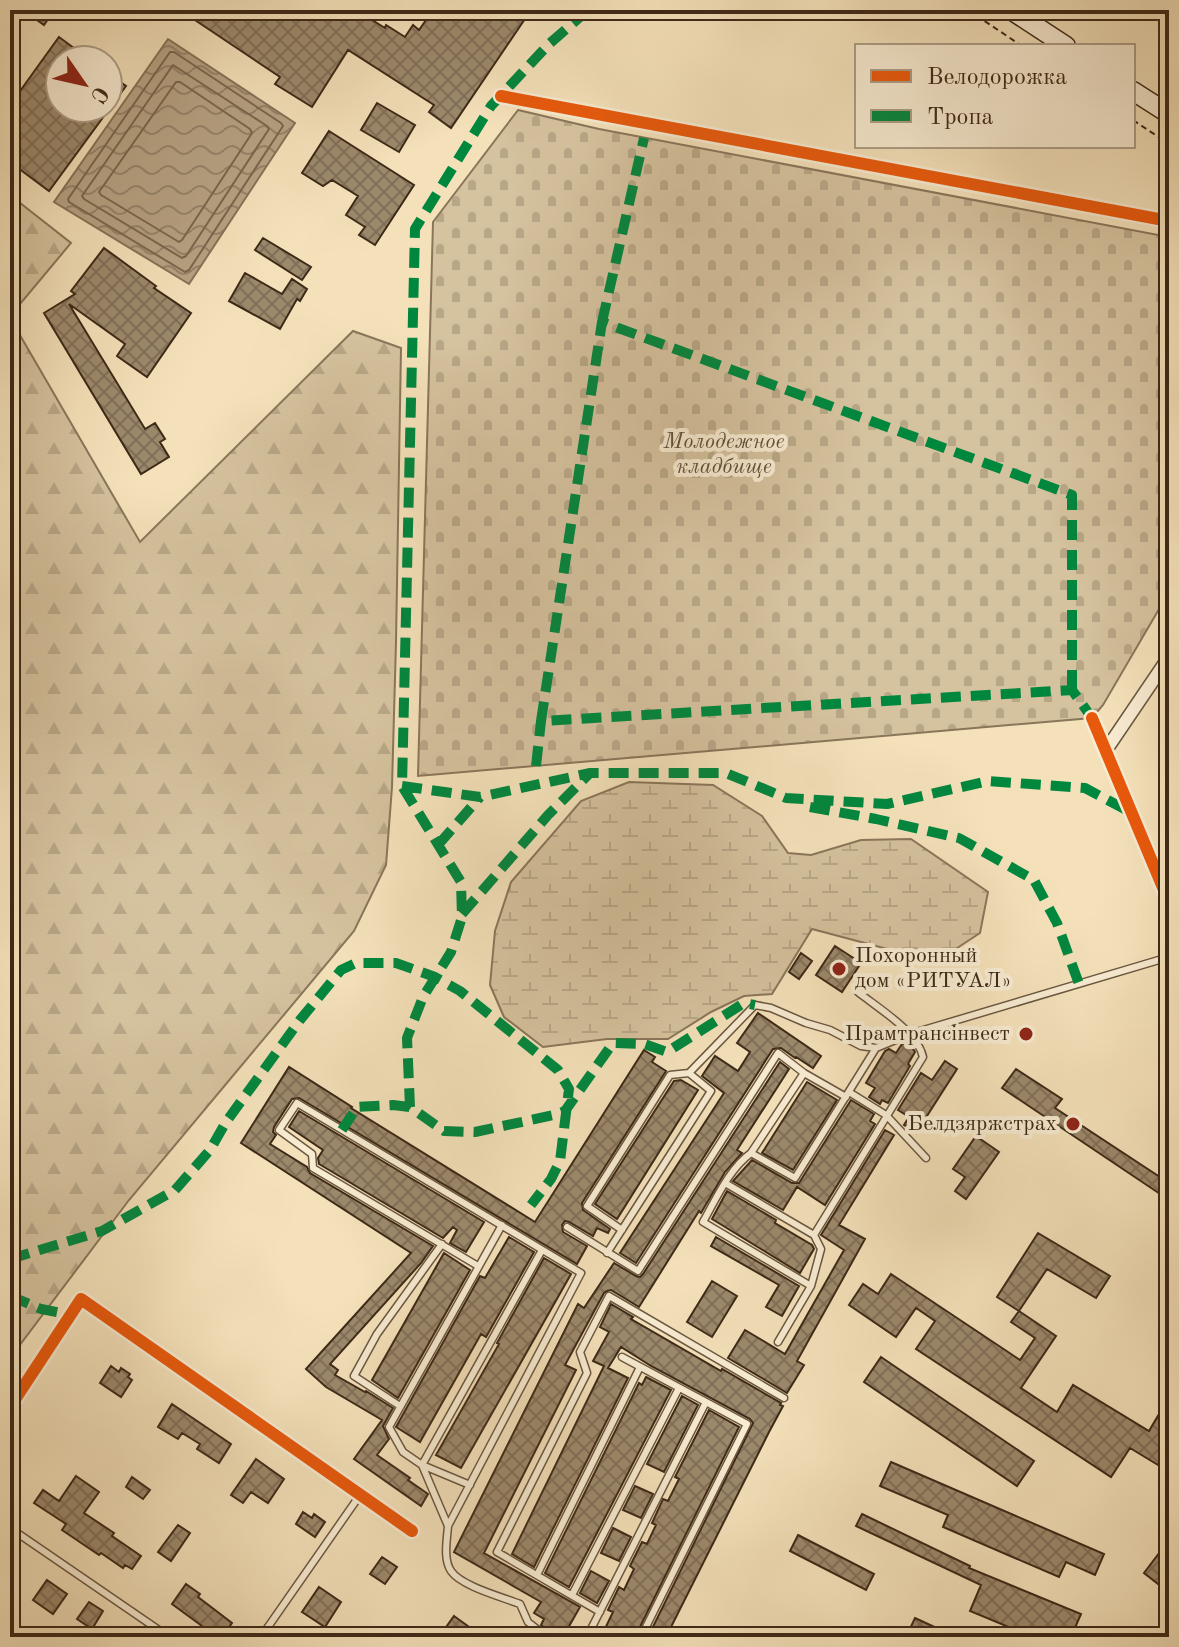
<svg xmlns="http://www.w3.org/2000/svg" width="1179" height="1647" viewBox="0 0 1179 1647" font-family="'Old Standard TT',serif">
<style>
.forest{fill:url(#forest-firs);stroke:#89765a;stroke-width:2}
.wetland{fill:url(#wetland-marsh);stroke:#89765a;stroke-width:2}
.cemetery{fill:url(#cemetery-stones);stroke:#89765a;stroke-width:2}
.water{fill:url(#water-waves);stroke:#867258;stroke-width:2}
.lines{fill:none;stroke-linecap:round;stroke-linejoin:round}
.shore{stroke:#7a664d;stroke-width:2}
.building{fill:url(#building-cross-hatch);stroke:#3d2917;stroke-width:2}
.service-casing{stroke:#6b5740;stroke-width:9}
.minor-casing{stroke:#6b5740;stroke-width:15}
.secondary-casing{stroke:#3d2917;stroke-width:21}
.path{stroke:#3d2917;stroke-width:2;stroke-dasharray:6 4;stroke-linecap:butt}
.service{stroke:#f8ecd2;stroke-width:6}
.minor{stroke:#f8ecd2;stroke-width:12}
.secondary{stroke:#f8ecd2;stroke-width:18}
.quiet{stroke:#00873e;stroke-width:10;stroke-dasharray:20 10;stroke-linecap:butt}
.cycleway-casing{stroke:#f8ecd2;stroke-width:17}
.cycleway{stroke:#e8590c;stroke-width:12}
.poi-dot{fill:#8f2418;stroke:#f8ecd2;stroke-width:3}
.labels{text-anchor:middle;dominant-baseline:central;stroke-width:8;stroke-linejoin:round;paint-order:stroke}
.park-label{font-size:22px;font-style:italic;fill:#634f39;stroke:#f8ecd2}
.poi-label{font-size:22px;fill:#3d2917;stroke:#f8ecd2;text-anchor:end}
</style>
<defs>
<pattern id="forest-firs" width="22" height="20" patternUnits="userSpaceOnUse" patternTransform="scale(2)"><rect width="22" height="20" fill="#d5c29e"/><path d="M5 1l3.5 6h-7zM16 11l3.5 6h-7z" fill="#b8a787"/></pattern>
<pattern id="wetland-marsh" width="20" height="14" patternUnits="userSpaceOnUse" patternTransform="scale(2)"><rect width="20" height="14" fill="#d5c29e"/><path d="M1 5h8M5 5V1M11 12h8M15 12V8" fill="none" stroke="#b8a787"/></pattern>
<pattern id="cemetery-stones" width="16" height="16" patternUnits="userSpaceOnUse" patternTransform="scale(2)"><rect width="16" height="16" fill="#d5c29e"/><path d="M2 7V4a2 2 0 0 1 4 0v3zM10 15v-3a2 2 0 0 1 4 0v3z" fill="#b8a787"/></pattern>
<pattern id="water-waves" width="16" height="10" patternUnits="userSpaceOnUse" patternTransform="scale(2)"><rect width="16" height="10" fill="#b6a283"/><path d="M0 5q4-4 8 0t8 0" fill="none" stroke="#95846a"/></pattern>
<pattern id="building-cross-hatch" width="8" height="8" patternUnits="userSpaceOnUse" patternTransform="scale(2)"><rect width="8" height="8" fill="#9c896c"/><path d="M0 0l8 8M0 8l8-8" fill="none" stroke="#807058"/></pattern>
</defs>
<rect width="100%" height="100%" fill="#f4e1ba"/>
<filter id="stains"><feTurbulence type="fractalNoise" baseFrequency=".0025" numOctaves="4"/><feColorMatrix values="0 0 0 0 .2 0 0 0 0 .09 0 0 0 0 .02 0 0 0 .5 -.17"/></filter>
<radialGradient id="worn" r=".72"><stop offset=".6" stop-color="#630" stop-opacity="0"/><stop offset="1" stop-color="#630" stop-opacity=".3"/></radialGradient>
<path class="forest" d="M 10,195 L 71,243 L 10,316 Z
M 10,318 L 140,542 L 353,331 L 401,348 L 396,642 L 392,787 L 386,865 L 354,931 L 129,1200 L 10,1358 Z"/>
<path class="wetland" d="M 629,782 L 713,785 L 762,816 L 788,853 L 811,855 L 861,840 L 911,839 L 988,892 L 980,933 L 936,962 L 812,929 L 772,994 L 744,996 L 711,1012 L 668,1039 L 607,1039 L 543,1047 L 504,1017 L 490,985 L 495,931 L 511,882 L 581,801 Z"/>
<path class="cemetery" d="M 518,110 L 599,129 L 1169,237 L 1169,592 L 1103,705 L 1092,718 L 418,776 L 433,222 Z"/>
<path class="water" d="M 168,39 L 295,123 L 189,284 L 54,202 Z"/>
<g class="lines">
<path class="shore" d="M 170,52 L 174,52 L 281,123 L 283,126 L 189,270 L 185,272 L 69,202 L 68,199 Z
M 173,65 L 267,126 L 269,129 L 186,256 L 182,258 L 84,199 L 82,196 Z
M 176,82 L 180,82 L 250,129 L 252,133 L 182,240 L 179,242 L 101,195 L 99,192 Z"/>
</g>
<path class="building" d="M 23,10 L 54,10 L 44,25 Z
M 180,10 L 356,10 L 385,28 L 386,25 L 405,37 L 413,25 L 419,30 L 433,10 L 531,10 L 451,128 L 429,112 L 434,105 L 348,50 L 312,107 L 275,84 L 280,77 Z
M 59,37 L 90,60 L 60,60 L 60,108 L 108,108 L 108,73 L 126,86 L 49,191 L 10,162 L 10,105 Z
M 377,103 L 415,125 L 399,152 L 361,130 Z
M 329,131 L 414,185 L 375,245 L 359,235 L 365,227 L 346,215 L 358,196 L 332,180 L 323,186 L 302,173 Z
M 263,238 L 311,267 L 302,280 L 255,250 Z
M 104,248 L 156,286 L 154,288 L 191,313 L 147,377 L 117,356 L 125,344 L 69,304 L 145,429 L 155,423 L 165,439 L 160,442 L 169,457 L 141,474 L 44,313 L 75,294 L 71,291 Z
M 245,273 L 282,294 L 292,279 L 307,289 L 300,301 L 297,299 L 280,329 L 229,301 Z
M 835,946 L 861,963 L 842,992 L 816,975 Z
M 801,953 L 812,961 L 799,979 L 789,972 Z
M 758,1013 L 821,1056 L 813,1068 L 796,1057 L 795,1058 L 781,1048 L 773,1049 L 636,1263 L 620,1253 L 724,1093 L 702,1076 L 715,1056 L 738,1071 L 750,1052 L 737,1043 Z
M 908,1041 L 915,1052 L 908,1064 L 910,1066 L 888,1103 L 882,1100 L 880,1104 L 869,1097 L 875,1088 L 866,1083 L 885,1051 L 889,1049 L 896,1053 L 902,1044 Z
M 644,1050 L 655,1057 L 652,1062 L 666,1071 L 582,1203 L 583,1210 L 610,1229 L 608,1233 L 597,1228 L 593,1236 L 569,1222 L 565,1221 L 562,1225 L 563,1232 L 587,1246 L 577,1264 L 299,1098 L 292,1099 L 274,1127 L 273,1132 L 276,1135 L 270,1144 L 307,1167 L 310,1173 L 433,1246 L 421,1263 L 330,1364 L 338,1370 L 335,1375 L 365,1392 L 366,1391 L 393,1408 L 383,1426 L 389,1439 L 377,1455 L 410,1478 L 408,1480 L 428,1494 L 421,1506 L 354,1459 L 382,1420 L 326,1387 L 306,1369 L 411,1253 L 241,1143 L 289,1067 L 352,1107 L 351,1108 L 535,1222 Z
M 945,1061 L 957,1069 L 916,1133 L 904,1125 L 909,1117 L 898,1110 L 921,1073 L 932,1080 Z
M 780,1062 L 789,1069 L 737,1150 L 742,1153 L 725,1172 L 701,1213 L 699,1211 L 639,1307 L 611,1290 L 607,1291 L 604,1293 L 565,1365 L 576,1370 L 484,1553 L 580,1607 L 563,1637 L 557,1637 L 541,1625 L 544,1619 L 534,1613 L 541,1602 L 454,1552 L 578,1304 L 584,1308 L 614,1263 L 636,1276 L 640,1277 L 643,1274 Z
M 1016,1069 L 1062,1099 L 1055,1108 L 1169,1183 L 1169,1200 L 1002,1088 Z
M 681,1080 L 698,1090 L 617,1219 L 595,1204 L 674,1081 Z
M 807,1082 L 837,1100 L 793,1170 L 762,1153 Z
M 851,1100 L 874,1114 L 870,1121 L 875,1124 L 825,1205 L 797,1187 L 783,1210 L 733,1181 L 752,1160 L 792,1183 L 799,1183 Z
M 299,1111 L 484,1222 L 466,1252 L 450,1243 L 457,1230 L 453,1227 L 443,1238 L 319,1164 L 318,1158 L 323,1150 L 289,1127 Z
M 885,1130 L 894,1135 L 839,1225 L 865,1239 L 797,1361 L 804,1365 L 787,1393 L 728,1358 L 745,1330 L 785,1354 L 844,1250 L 821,1235 Z
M 976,1136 L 999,1152 L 966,1199 L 955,1191 L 965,1177 L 953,1169 Z
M 727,1191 L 776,1220 L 775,1223 L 812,1245 L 814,1249 L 800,1273 L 712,1219 Z
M 1038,1233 L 1110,1276 L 1096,1298 L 1047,1269 L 1019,1311 L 997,1297 Z
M 509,1237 L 534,1252 L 486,1337 L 481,1334 L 420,1442 L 396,1427 L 480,1276 L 485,1278 Z
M 716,1237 L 799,1286 L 782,1316 L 766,1307 L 779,1285 L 711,1246 Z
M 444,1253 L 470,1270 L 398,1398 L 372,1380 Z
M 544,1258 L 571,1274 L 461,1468 L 436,1455 L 499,1344 L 497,1343 Z
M 891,1274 L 1020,1360 L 1035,1338 L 1011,1322 L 1019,1311 L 1056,1336 L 1021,1388 L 1057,1412 L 1073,1385 L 1149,1431 L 1162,1409 L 1169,1414 L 1169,1447 L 1158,1465 L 1130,1448 L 1111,1477 L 916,1349 L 935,1321 L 916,1308 L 896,1337 L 849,1305 L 863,1284 L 878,1294 Z
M 712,1281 L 737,1296 L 712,1337 L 687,1322 Z
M 611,1304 L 633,1317 L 631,1319 L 721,1371 L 722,1369 L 781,1403 L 780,1405 L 783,1406 L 769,1432 L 666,1637 L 648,1637 L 753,1423 L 750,1419 L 651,1366 L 621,1347 L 608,1368 L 628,1378 L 534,1567 L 512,1554 L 604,1366 L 593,1361 L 609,1332 L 600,1327 Z
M 881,1357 L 1034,1461 L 1017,1486 L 864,1382 Z
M 111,1366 L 119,1372 L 121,1368 L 130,1374 L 128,1377 L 132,1380 L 121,1397 L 100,1383 Z
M 646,1377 L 671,1390 L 569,1587 L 545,1573 L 639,1383 L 642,1385 Z
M 682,1396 L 698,1405 L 664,1472 L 647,1464 Z
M 172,1404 L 231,1444 L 219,1463 L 197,1449 L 200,1444 L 182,1433 L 178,1439 L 158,1427 Z
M 709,1410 L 739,1427 L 635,1637 L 601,1637 L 613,1612 L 608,1610 L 619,1587 L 624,1590 L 634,1569 L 630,1566 L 642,1542 L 647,1544 L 656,1525 L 652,1523 L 663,1499 L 668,1501 L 679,1479 L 675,1477 Z
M 256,1459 L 284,1479 L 268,1503 L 251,1492 L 243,1503 L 231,1495 Z
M 891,1462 L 1104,1554 L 1095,1575 L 1066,1562 L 1059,1577 L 943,1527 L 948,1515 L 880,1486 Z
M 76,1476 L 99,1492 L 84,1513 L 114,1533 L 112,1536 L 141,1556 L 132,1569 L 125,1565 L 123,1568 L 101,1553 L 99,1555 L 62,1530 L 66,1524 L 34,1503 L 43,1490 L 59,1501 Z
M 132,1477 L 150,1490 L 143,1499 L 126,1487 Z
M 635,1486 L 653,1494 L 641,1518 L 623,1510 Z
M 303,1512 L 312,1518 L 314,1514 L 325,1522 L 315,1537 L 296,1524 Z
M 862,1514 L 970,1566 L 969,1568 L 1081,1614 L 1071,1637 L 1033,1637 L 970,1611 L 981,1585 L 856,1526 Z
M 178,1525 L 190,1533 L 171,1561 L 158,1552 Z
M 613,1528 L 631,1537 L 619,1561 L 601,1553 Z
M 798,1535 L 874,1574 L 866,1590 L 790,1551 Z
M 1169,1540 L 1169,1578 L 1162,1587 L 1144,1573 Z
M 382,1557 L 397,1567 L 385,1584 L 370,1574 Z
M 591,1571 L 609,1581 L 597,1603 L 580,1593 Z
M 47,1580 L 67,1594 L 53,1614 L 33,1600 Z
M 186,1584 L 200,1594 L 198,1597 L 232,1623 L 225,1633 L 221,1630 L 216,1637 L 212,1637 L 200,1628 L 202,1626 L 172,1604 Z
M 319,1587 L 341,1602 L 325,1627 L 302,1612 Z
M 89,1602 L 103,1611 L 92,1629 L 77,1619 Z
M 454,1616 L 483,1637 L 439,1637 Z
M 915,1618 L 956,1637 L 906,1637 Z"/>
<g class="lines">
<g class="service-casing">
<path id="service" d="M 804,1073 L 751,1153 C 729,1169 716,1199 703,1222 L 811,1286
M 849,1092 L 886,1115 L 926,1158
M 751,1153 L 795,1178 L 876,1048 L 910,1034 L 1169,957
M 725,1183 L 814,1235 L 821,1249 L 811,1286 L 778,1342
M 567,1227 L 638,1271 L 778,1053 L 804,1073 L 846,1097
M 622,1230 L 587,1206 L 670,1075 L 689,1073 L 755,1005 L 771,1008 L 806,1023 L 830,1030 L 861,1046 L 876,1048
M 814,1235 L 923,1057 C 918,1032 878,1008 858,992
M 607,1253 L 711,1091 L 689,1073
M 478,1266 L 313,1168 L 312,1154 L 279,1130 L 297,1103 L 581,1273 L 448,1526 C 447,1540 443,1559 451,1571 C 461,1586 502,1597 520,1604 L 528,1622 L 547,1637
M 622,1357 L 747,1424 L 641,1637
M 400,1406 L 354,1376 L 377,1334 L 442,1244
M 470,1485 L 422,1465 L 542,1250
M 448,1526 L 422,1465 L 403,1452 L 389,1427 L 502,1225
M 10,1528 L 169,1637
M 537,1575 L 640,1367
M 572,1595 L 679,1388
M 600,1612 L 497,1552 L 587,1373 L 580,1352 L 609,1296 L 784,1398
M 261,1637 L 360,1495
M 587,1637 L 706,1402"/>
</g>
<g class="minor-casing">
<path id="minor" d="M 501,96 L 1169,221
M 1092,718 L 1169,902
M 1106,750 L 1169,657
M 10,1407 L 81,1299 L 412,1531"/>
</g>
<g class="secondary-casing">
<path id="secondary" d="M 1011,10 L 1066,46
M 1133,91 L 1169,114"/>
</g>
<path class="path" d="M 968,10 L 1022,46
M 1133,120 L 1169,144"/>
<use href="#service" class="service"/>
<use href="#minor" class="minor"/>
<use href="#secondary" class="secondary"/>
<path class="quiet" d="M 588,10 L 549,44 L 491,106 L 415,229 L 402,786 L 461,882 L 462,917 L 451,952 L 423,997 L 407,1038 L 410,1107 L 444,1131 L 475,1132 L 554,1115 L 565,1111 L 613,1043 L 644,1044 L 667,1052 L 744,1003 L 755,1005
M 602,322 L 644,138
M 1072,690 L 1072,495 L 602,322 L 541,721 L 1072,690 L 1092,718
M 536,766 L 541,721
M 402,786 L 480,797 L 590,773 L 726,773 L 786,798 L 887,804 L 988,781 L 1085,788 L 1132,813
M 810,807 L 876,819 L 959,838 L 1034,880 L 1057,923 L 1079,984
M 438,845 L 480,797
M 462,914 L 548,815 L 590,773
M 342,1130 L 357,1107 L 393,1105 L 410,1107
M 10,1259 L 102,1231 L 175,1190 L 210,1150 L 226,1122 L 300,1020 L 341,970 L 356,963 L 396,963 L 435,977 L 460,991 L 558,1070 L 569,1089 L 560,1161 L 551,1179 L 531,1205
M 10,1296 L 41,1309 L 71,1315"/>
<g class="cycleway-casing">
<path id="cycleway" d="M 501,96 L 1169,221
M 1092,718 L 1169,902
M 10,1407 L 81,1299 L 412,1531"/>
</g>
<use href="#cycleway" class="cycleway"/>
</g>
<g class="poi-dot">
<circle cx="839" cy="969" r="8"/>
<circle cx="1026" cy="1034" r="8"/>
<circle cx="1073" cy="1124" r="8"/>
</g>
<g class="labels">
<g class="park-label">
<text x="724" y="442">Молодежное<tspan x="724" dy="25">кладбище</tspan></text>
</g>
<g class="poi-label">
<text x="855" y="956" text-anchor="start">Похоронный<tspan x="855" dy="25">дом «РИТУАЛ»</tspan></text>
<text x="1010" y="1034">Прамтрансінвест</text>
<text x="1057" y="1124">Белдзяржстрах</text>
</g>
</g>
<rect width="1179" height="1647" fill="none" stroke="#f4e1ba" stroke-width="40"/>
<rect x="12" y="12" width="1155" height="1623" fill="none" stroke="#3d2917" stroke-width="4"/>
<rect x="20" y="20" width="1139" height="1607" fill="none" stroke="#3d2917" stroke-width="2"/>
<rect x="855" y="44" width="280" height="104" fill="#f8ecd2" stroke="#ad9e87" stroke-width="2"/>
<rect x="871" y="70" width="40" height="12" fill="#e8590c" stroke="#ad9e87" stroke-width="2"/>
<text x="927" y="84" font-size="24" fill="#3d2917">Велодорожка</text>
<rect x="871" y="110" width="40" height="12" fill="#00873e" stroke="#ad9e87" stroke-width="2"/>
<text x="927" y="124" font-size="24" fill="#3d2917">Тропа</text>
<g transform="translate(84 84) rotate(124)"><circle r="38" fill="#f8ecd2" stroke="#ad9e87" stroke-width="2"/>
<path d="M0-6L14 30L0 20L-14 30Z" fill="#8f2418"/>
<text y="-12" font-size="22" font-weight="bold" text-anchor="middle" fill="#3d2917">С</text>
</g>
<rect width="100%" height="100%" filter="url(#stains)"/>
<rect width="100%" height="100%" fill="url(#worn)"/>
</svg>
